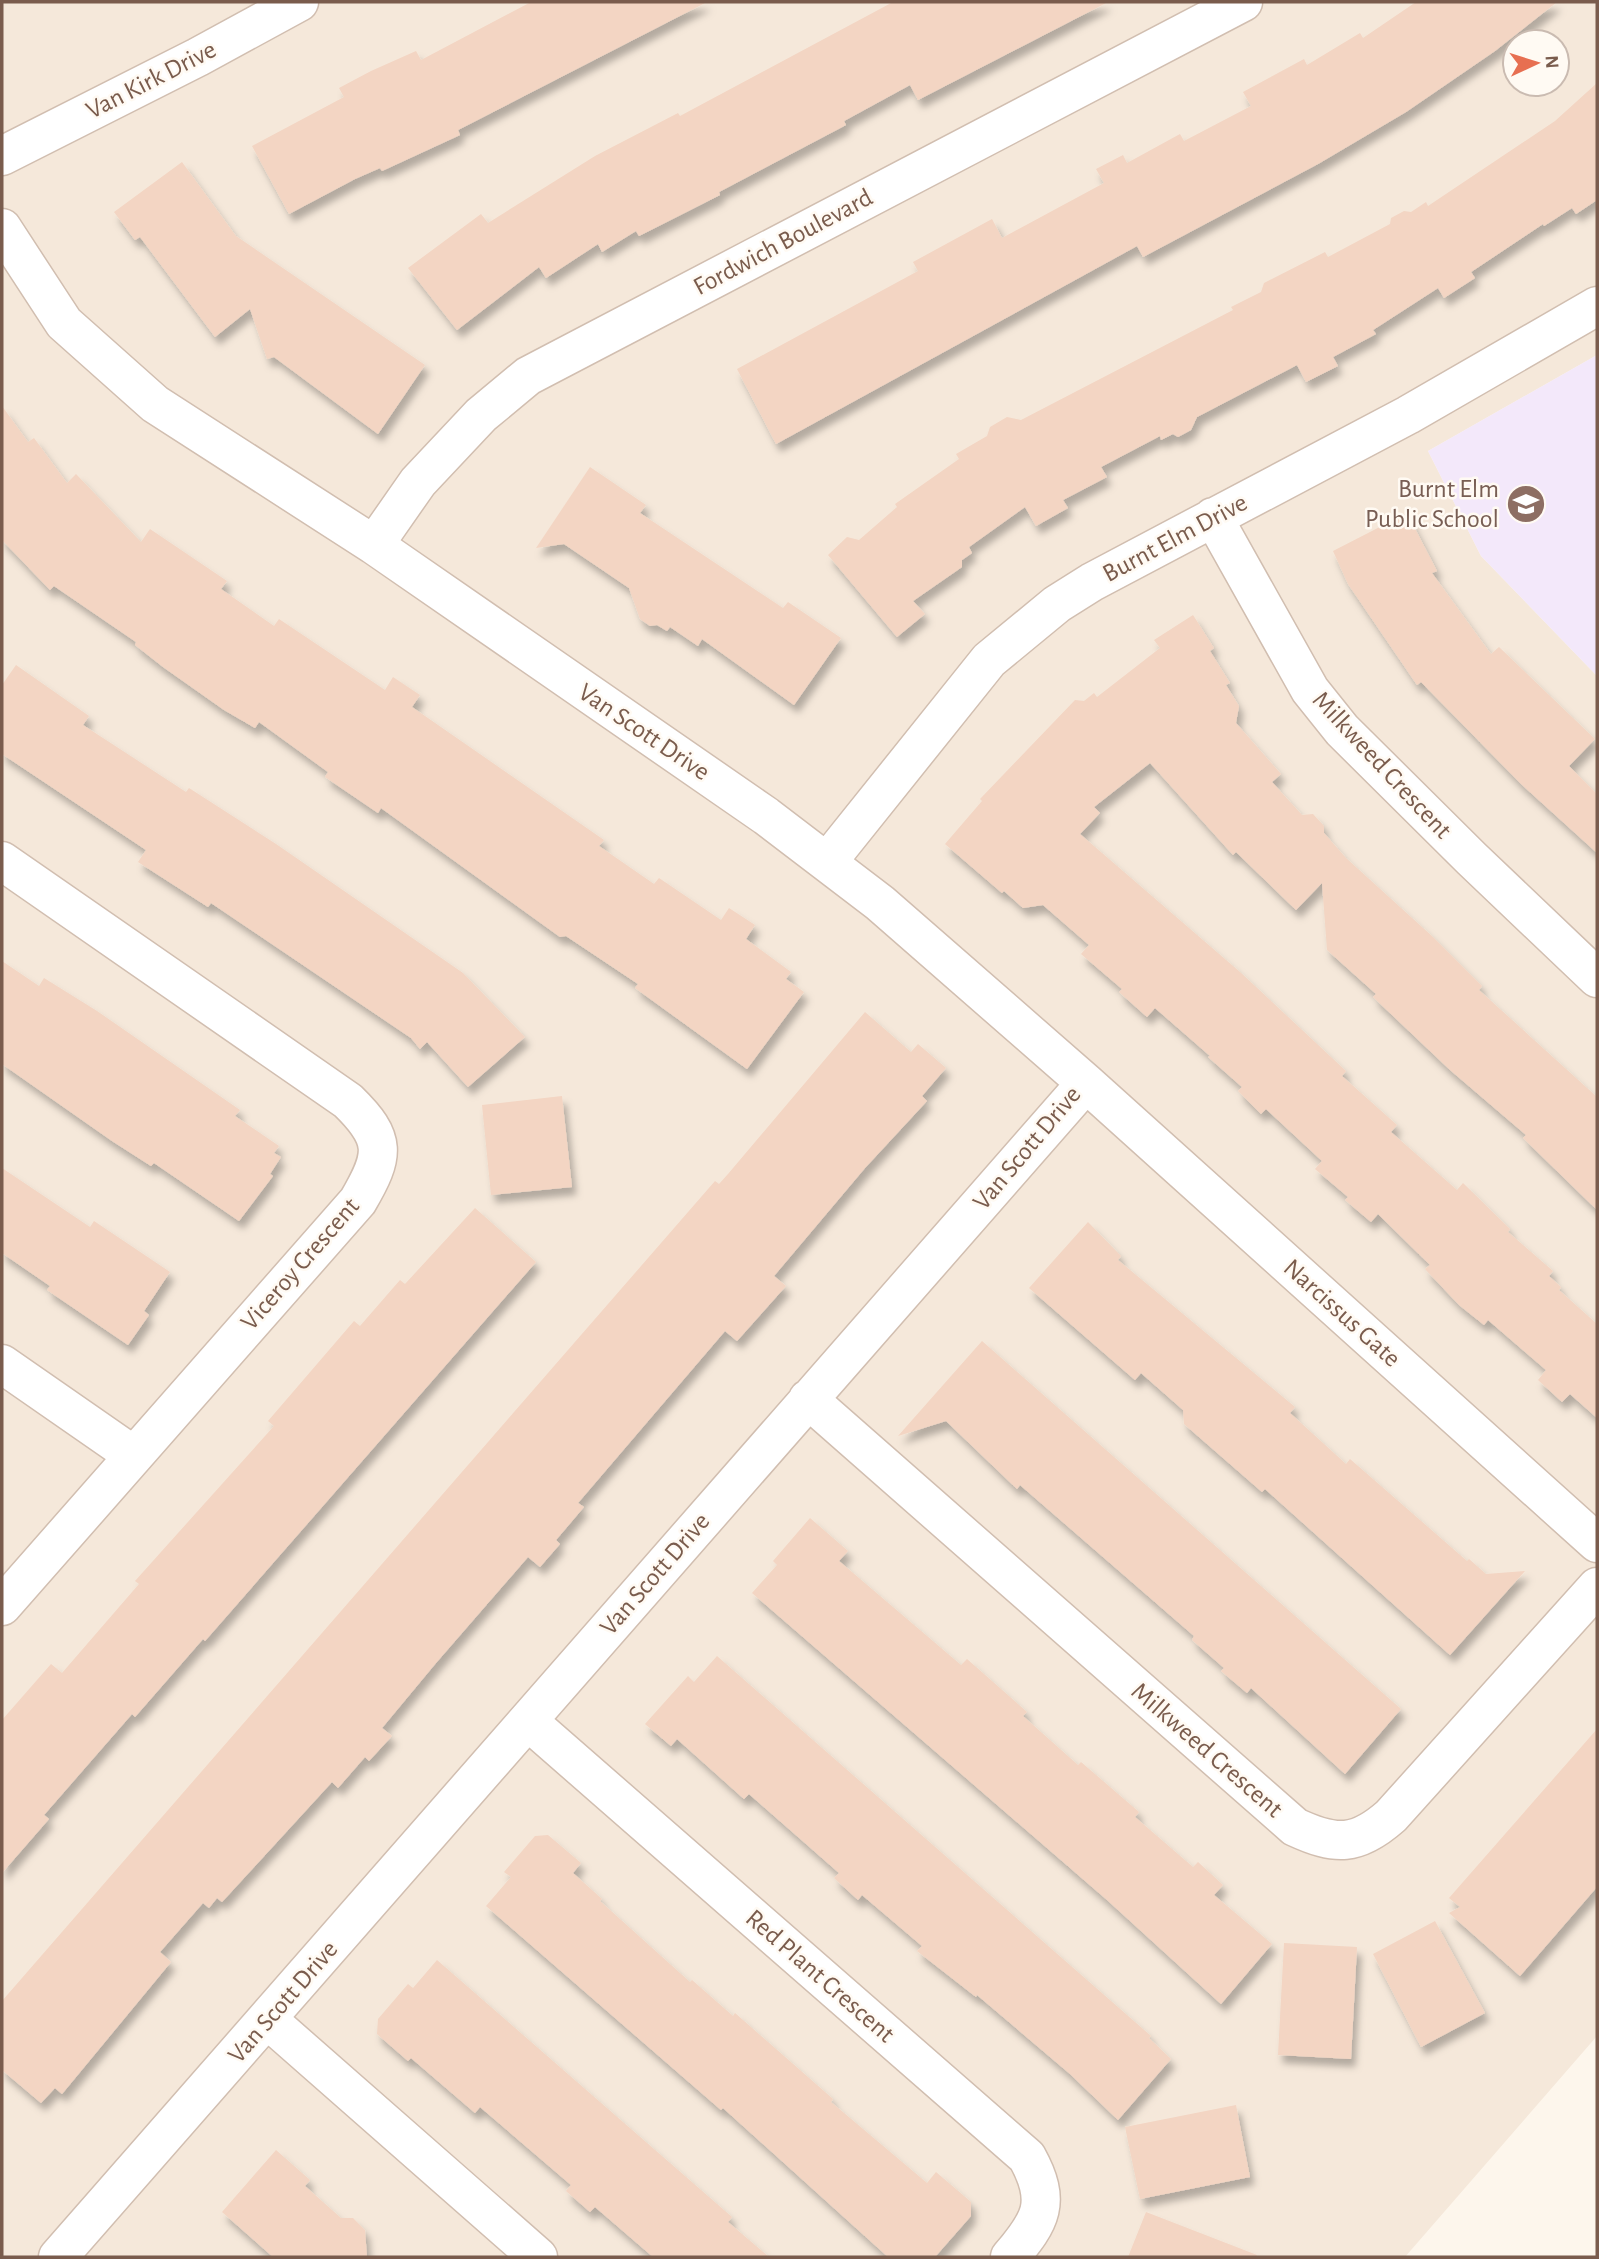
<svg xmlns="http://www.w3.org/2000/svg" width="1599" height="2259" viewBox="0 0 1599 2259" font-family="'Alegreya Sans',sans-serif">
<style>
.residential{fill:#f5e8da;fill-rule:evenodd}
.education{fill:#f3e8fa}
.building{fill:#f3d5c3;filter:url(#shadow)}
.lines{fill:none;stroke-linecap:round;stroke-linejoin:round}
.minor-casing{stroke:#d1beb0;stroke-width:41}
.tertiary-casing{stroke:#d1beb0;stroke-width:41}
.minor{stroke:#fff;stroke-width:38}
.tertiary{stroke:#fff;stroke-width:38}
.labels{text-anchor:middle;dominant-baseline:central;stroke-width:5;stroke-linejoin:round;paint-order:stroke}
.street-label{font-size:26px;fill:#7a5c4d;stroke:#fffaf3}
.education-label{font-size:26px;fill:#785e54;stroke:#fffaf3;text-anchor:end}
</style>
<defs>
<filter id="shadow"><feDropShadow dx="4.5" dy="8" stdDeviation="3.5" flood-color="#0004"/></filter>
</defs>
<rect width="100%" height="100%" fill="#fdf6ec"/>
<path class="residential" d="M 2,2 L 1597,2 L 1597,355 L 1428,451 L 1481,556 L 1597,676 L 1597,2036 L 1405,2257 L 2,2257 ZM 1515,42 L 1557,42 L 1557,84 L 1515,84 Z"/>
<path class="education" d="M 1597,355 L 1597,676 L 1481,556 L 1428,451 Z"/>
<path class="building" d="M 531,2 L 707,2 L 458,130 L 460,135 L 382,171 L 380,168 L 355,179 L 289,214 L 252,146 L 344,97 L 339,88 L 371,71 L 416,51 L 421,60 Z
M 893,2 L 1108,2 L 918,100 L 910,85 L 844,121 L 846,125 L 719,192 L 720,195 L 639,236 L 636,231 L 602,252 L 598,244 L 546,278 L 539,267 L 457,330 L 408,268 L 481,214 L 488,223 L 595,156 L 678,113 L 680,116 Z
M 1416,2 L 1557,2 L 1495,51 L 1406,112 L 1318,164 L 1143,257 L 1137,246 L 776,444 L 737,369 L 918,271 L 913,262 L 992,219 L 1002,238 L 1104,183 L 1096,169 L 1123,155 L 1127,163 L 1180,134 L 1184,141 L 1251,106 L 1243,92 L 1304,59 L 1307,65 L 1360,33 L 1363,38 Z
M 1597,83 L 1597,200 L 1576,214 L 1572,208 L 1544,226 L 1543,224 L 1471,272 L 1475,278 L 1444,298 L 1438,288 L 1373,330 L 1376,334 L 1333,357 L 1338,366 L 1306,382 L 1297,365 L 1197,417 L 1191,430 L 1178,437 L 1173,434 L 1161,440 L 1160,436 L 1101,467 L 1107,477 L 1063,500 L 1068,508 L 1036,526 L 1025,507 L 969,547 L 972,553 L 962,560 L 962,567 L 913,601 L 925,614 L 897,637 L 828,555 L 847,537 L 859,540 L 897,507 L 895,504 L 959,459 L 956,454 L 987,436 L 990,427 L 1007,417 L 1021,420 L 1233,310 L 1231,307 L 1261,292 L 1264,283 L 1325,252 L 1328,257 L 1390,224 L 1391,218 L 1404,211 L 1411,212 L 1426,202 L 1428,206 L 1555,121 Z
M 182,162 L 236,236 L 425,365 L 378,434 L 274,357 L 267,359 L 250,309 L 215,337 L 140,237 L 135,240 L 114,212 Z
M 2,406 L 28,442 L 34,438 L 67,483 L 76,474 L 141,542 L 150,529 L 227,581 L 221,589 L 274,626 L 279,619 L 385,690 L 393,677 L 420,695 L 412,707 L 604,840 L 599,846 L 654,884 L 659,878 L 721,920 L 729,908 L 755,925 L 746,939 L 791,972 L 786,979 L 804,992 L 747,1069 L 635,988 L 638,984 L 566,936 L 560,937 L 381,808 L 378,813 L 325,777 L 328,772 L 259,722 L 255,728 L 224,710 L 163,667 L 135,645 L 136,642 L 54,586 L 50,590 L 2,540 Z
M 590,467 L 646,505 L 640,513 L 783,608 L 788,602 L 841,638 L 794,705 L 702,639 L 698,646 L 670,627 L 667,631 L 657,625 L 650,626 L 640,619 L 629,588 L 564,544 L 536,548 Z
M 1407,513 L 1437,571 L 1432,573 L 1491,654 L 1499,647 L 1595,739 L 1569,766 L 1597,794 L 1597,853 L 1521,784 L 1421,682 L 1417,685 L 1348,584 L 1333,551 Z
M 1193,615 L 1214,648 L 1210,651 L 1230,683 L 1226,685 L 1239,706 L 1236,723 L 1281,774 L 1272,782 L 1302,815 L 1313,814 L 1324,826 L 1324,833 L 1346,858 L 1433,937 L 1482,986 L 1479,990 L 1597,1097 L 1597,1210 L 1523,1138 L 1526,1135 L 1450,1070 L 1373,997 L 1376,994 L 1327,950 L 1322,883 L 1296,910 L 1236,852 L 1233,855 L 1150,763 L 1094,807 L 1100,813 L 1080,834 L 1240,972 L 1346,1071 L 1342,1076 L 1397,1125 L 1391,1132 L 1457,1190 L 1463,1183 L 1510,1229 L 1508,1232 L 1553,1271 L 1549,1276 L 1561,1287 L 1559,1290 L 1597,1324 L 1597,1418 L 1570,1394 L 1562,1402 L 1538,1380 L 1546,1370 L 1488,1320 L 1484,1325 L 1459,1305 L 1425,1269 L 1430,1265 L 1378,1214 L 1371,1222 L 1345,1200 L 1348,1197 L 1315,1169 L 1322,1161 L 1266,1109 L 1261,1114 L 1238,1091 L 1242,1087 L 1208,1057 L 1210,1056 L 1155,1008 L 1147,1017 L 1119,992 L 1122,989 L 1081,954 L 1089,945 L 1043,905 L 1023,908 L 1004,891 L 1002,893 L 945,844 L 982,801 L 980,799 L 1075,700 L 1084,701 L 1094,693 L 1097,697 L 1160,648 L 1154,640 Z
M 16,665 L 89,716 L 83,725 L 186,792 L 189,788 L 276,844 L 463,973 L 525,1037 L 468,1087 L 427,1042 L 420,1049 L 411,1038 L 211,903 L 208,907 L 138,862 L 146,850 L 2,754 L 2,685 Z
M 2,961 L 39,986 L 44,978 L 97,1011 L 240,1110 L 235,1116 L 279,1146 L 274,1153 L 281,1157 L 270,1174 L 273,1176 L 239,1221 L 154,1163 L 151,1166 L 112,1141 L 2,1064 Z
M 865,1012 L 911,1052 L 918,1044 L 946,1068 L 922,1096 L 927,1101 L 865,1168 L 774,1276 L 786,1286 L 737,1341 L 725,1331 L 578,1503 L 584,1507 L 556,1540 L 560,1544 L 540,1567 L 528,1557 L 436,1663 L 382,1728 L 392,1736 L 369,1761 L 365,1757 L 338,1788 L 332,1782 L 222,1902 L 217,1898 L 209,1908 L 203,1903 L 160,1952 L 171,1962 L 62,2094 L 55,2088 L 41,2103 L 2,2070 L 2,2001 L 715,1181 L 719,1184 L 728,1174 Z
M 562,1096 L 572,1187 L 491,1195 L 482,1105 Z
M 2,1168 L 90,1227 L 94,1221 L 170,1272 L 144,1311 L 149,1315 L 128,1345 L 47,1290 L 50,1286 L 2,1253 Z
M 475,1208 L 536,1262 L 205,1641 L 203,1639 L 135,1717 L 132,1714 L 44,1815 L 49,1819 L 2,1873 L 2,1720 L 51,1664 L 62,1673 L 139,1584 L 135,1581 L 274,1426 L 268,1421 L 354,1321 L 360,1326 L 400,1280 L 405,1284 Z
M 1088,1222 L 1121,1256 L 1118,1260 L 1295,1407 L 1290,1413 L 1346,1464 L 1350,1459 L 1467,1561 L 1469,1559 L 1486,1574 L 1525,1571 L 1450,1655 L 1265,1489 L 1262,1492 L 1184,1424 L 1183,1410 L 1141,1373 L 1135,1380 L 1029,1288 Z
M 982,1341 L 1401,1709 L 1345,1774 L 1251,1688 L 1247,1693 L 1221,1671 L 1224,1668 L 1192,1640 L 1194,1636 L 1020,1485 L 1017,1489 L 946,1421 L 898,1436 Z
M 810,1518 L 848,1551 L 839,1561 L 961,1665 L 967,1659 L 1027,1712 L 1023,1716 L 1078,1765 L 1081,1762 L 1139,1812 L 1135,1817 L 1193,1867 L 1198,1862 L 1223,1885 L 1214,1895 L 1272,1944 L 1221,2004 L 1107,1900 L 752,1593 L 777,1565 L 773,1561 Z
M 717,1656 L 1151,2036 L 1149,2038 L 1171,2059 L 1118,2120 L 1070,2074 L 977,1995 L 976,1997 L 917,1951 L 922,1946 L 862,1895 L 858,1900 L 834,1878 L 839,1873 L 749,1794 L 744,1799 L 677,1739 L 671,1746 L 645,1724 L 688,1676 L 694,1682 Z
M 1597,1729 L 1597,1887 L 1520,1976 L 1449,1913 L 1460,1907 L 1449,1898 Z
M 548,1835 L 581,1863 L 573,1873 L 602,1899 L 600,1901 L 690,1982 L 692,1980 L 733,2016 L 735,2013 L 833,2099 L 831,2102 L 927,2183 L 936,2172 L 971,2202 L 971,2216 L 935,2257 L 888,2257 L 723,2108 L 721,2110 L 486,1906 L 511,1877 L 504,1872 L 535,1836 Z
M 1435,1921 L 1485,2013 L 1421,2047 L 1373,1954 Z
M 1284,1943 L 1357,1947 L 1351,2059 L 1278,2055 Z
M 437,1960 L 732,2217 L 728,2222 L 769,2257 L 653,2257 L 595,2207 L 590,2212 L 566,2191 L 571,2185 L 480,2107 L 475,2113 L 411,2058 L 408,2061 L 377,2034 L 378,2019 L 408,1984 L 413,1988 Z
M 1236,2105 L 1250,2177 L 1140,2199 L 1125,2127 Z
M 276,2150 L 310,2180 L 305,2186 L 341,2218 L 353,2218 L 365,2230 L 367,2257 L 273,2257 L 222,2212 Z
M 1146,2212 L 1257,2255 L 1256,2257 L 1128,2257 Z"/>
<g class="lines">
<g class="minor-casing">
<path id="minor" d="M 2,228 L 64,323 L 155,404 L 374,545 L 766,816 L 880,903 L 1086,1083 L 1597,1543
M 1213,517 L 1310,690 L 1342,730 L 1472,859 L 1597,978
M 374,545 L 418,482 L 481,415 L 528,376 L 1243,2
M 2,861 L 348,1101 C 387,1139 385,1155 358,1201 L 2,1606
M 828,861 L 989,660 L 1057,604 L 1092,582 L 1408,415 L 1597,306
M 2,1364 L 133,1455
M 808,1399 L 1295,1827 C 1336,1846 1357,1846 1391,1816 L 1597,1587
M 528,1721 L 1027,2157 C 1052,2202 1041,2221 1010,2257
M 267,2019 L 538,2257
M 58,2257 L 1086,1083"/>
</g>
<g class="tertiary-casing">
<path id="tertiary" d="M 2,156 L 198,57 L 299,2"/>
</g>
<use href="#minor" class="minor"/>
<use href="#tertiary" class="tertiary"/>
</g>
<defs>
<g id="school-disc" transform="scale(2.0125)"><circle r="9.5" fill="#8d6e63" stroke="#fffaf3"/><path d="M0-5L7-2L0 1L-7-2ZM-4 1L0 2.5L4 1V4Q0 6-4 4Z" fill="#fff"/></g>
</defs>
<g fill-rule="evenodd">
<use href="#school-disc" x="1526" y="504"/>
</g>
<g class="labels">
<g class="street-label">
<text transform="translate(151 80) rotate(-27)">Van Kirk Drive</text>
<text transform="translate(783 242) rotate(-28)">Fordwich Boulevard</text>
<text transform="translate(1175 538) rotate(-28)">Burnt Elm Drive</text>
<text transform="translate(644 732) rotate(34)">Van Scott Drive</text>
<text transform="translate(1382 765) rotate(47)">Milkweed Crescent</text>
<text transform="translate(1027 1148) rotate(-50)">Van Scott Drive</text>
<text transform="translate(300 1264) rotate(-49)">Viceroy Crescent</text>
<text transform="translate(1342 1313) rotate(42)">Narcissus Gate</text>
<text transform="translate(655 1574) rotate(-49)">Van Scott Drive</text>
<text transform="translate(1207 1750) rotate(41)">Milkweed Crescent</text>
<text transform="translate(820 1976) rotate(41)">Red Plant Crescent</text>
<text transform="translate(283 2002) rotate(-49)">Van Scott Drive</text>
</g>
<g class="education-label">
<text x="1499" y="489">Burnt Elm<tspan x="1499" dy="30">Public School</tspan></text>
</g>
</g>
<rect width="1599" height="2259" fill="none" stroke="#7a5c4d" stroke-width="7"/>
<g transform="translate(1536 63) rotate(86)"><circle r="33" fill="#fffaf3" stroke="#cabbb1" stroke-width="2"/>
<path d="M0-5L12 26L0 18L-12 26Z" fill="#e76f51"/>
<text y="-10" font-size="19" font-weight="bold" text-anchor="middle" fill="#7a5c4d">N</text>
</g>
</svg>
